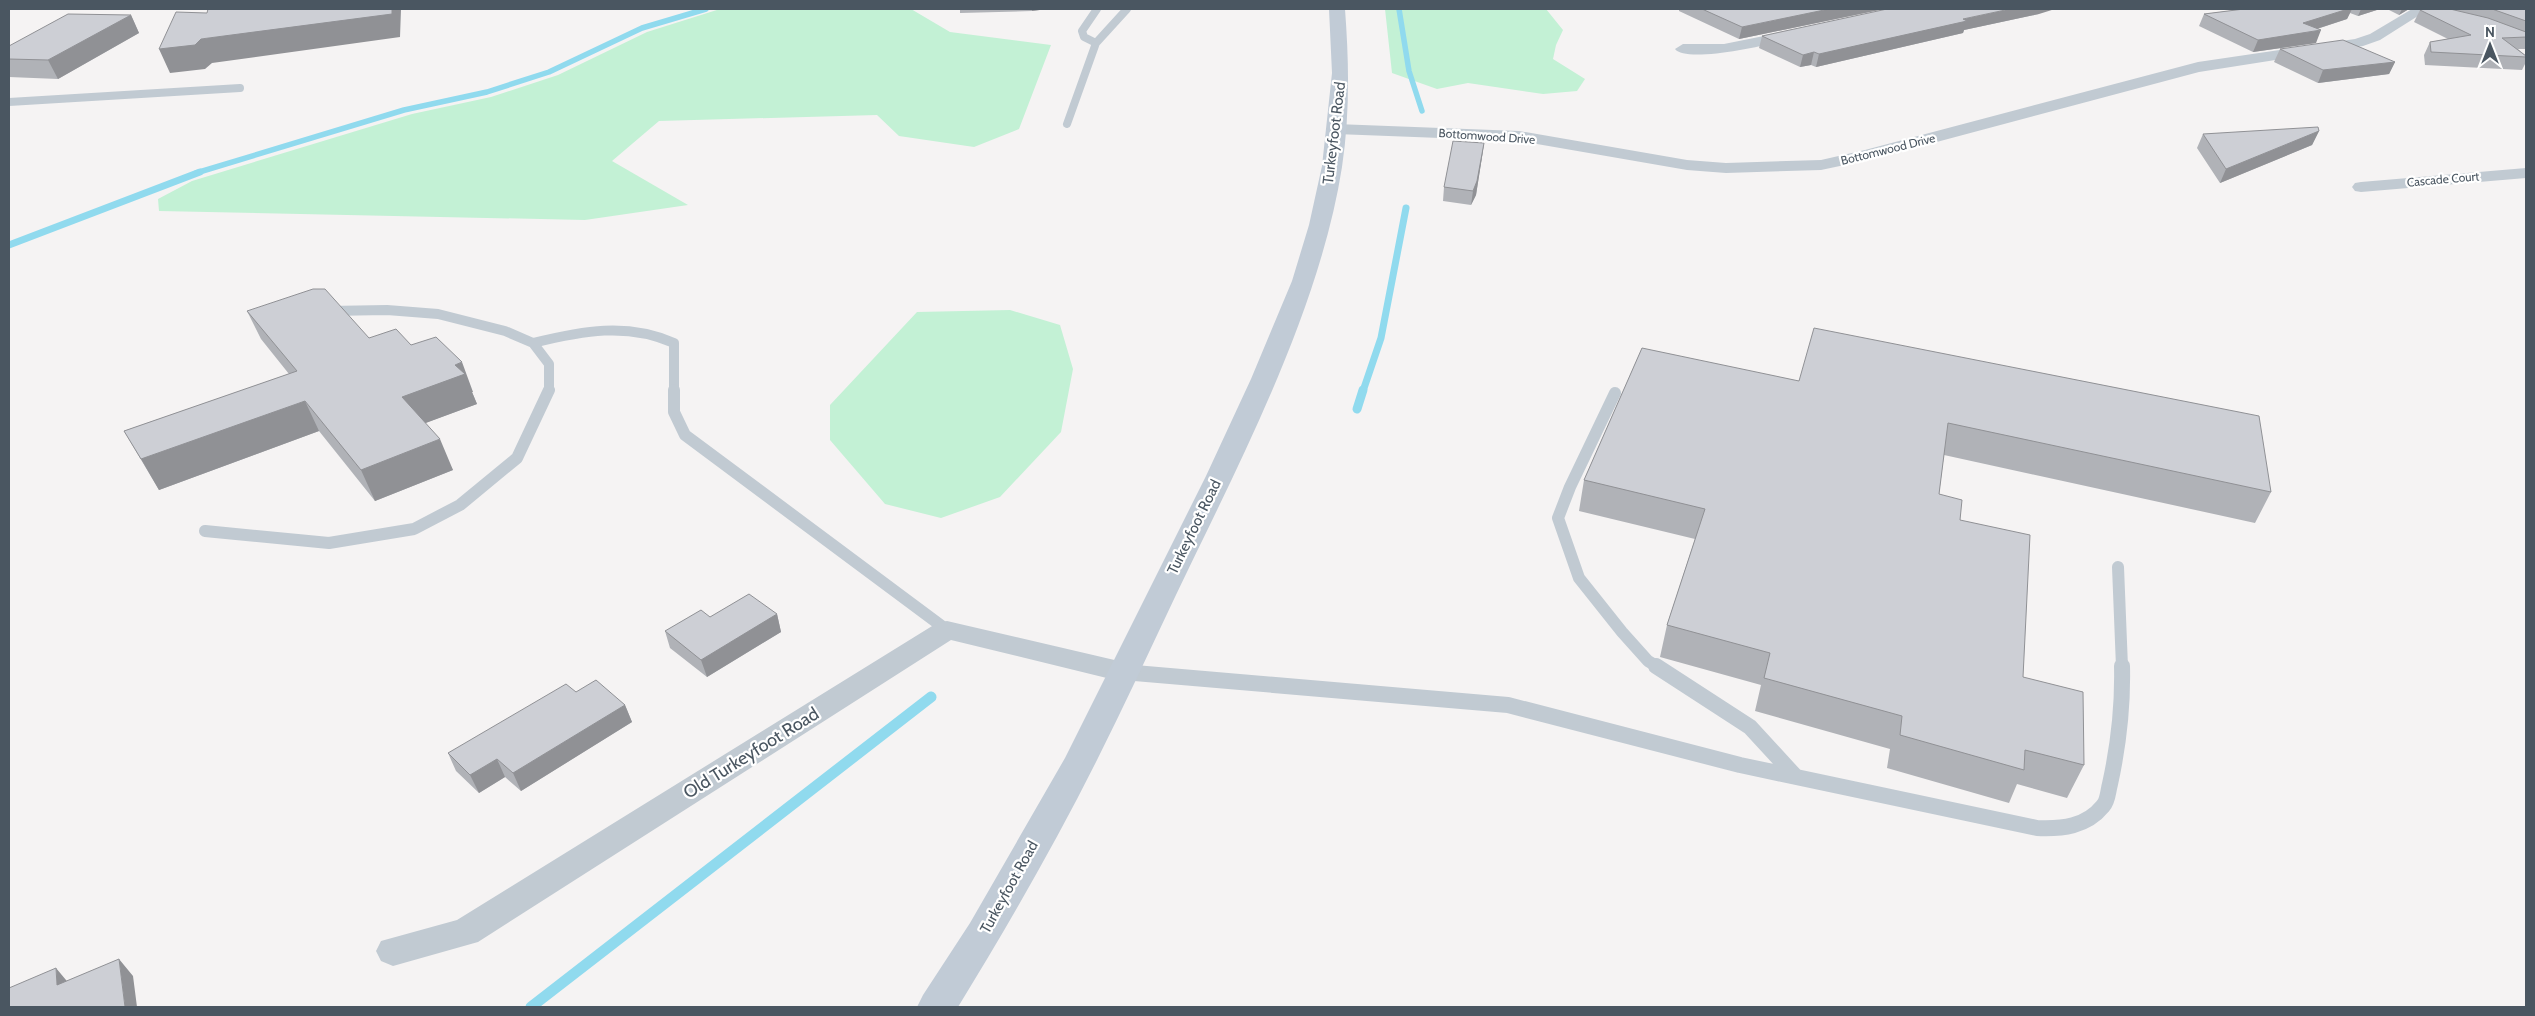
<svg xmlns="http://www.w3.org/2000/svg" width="2535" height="1016" viewBox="0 0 2535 1016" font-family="Cabin,sans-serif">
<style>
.green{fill:#c3f1d5}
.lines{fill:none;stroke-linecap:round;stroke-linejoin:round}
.stream-far3{stroke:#90daee;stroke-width:5.5}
.stream-far2{stroke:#90daee;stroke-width:7}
.stream-far1{stroke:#90daee;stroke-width:9}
.stream{stroke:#90daee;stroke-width:11}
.service-far3{stroke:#c1cad2;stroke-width:8}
.service-far2{stroke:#c1cad2;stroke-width:10}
.service-far1{stroke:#c1cad2;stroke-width:12}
.service{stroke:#c1cad2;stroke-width:16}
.minor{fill:#c1cad2;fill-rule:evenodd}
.secondary{fill:#c1cbd6;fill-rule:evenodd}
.wall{fill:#b0b2b7}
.shaded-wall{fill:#909195}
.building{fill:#cdcfd5;stroke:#909195}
.labels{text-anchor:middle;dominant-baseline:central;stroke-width:4.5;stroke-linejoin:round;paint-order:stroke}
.far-street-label{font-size:12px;fill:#4a5661;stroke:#fff}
.street-label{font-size:15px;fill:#4a5661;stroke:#fff}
.near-street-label{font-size:18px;fill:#4a5661;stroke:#fff}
</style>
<rect width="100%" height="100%" fill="#f5f3f3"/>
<path class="green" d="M 720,9 L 911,9 L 950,32 L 1051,45 L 1019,129 L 974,147 L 899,136 L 877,115 L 659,121 L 612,161 L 688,205 L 585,220 L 159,211 L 158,199 L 192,181 L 412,114 L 491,97 L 558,75 L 647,32 Z
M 1385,9 L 1546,9 L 1563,30 L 1556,45 L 1553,59 L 1585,79 L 1577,91 L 1543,94 L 1468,83 L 1437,89 L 1392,73 Z
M 1010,310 L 1060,325 L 1073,369 L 1061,432 L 1000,497 L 941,518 L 885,504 L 830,440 L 830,405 L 917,312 Z"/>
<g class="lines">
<path class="stream-far3" d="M 1399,9 L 1409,71 L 1422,111
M 196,173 L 404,110 L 487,92 L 549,72 L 642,28 L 706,9"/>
<path class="stream-far2" d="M 9,245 L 200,172
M 1363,391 L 1381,338 L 1406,208"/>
<path class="stream-far1" d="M 1357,409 L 1363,390"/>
<path class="stream" d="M 531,1007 L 931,697"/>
<path class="service-far3" d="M 1096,43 L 1084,37 L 1082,31 L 1097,9
M 9,102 L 240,88
M 1067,124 L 1096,43 L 1127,9"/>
<path class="service-far2" d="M 328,311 L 387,310 L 438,314 L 505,331 L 533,343 L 549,364 L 549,391
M 533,343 C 582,331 627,322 674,343 L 674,391"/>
<path class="service-far1" d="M 674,390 L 674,412 L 685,435 L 947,630
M 1615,393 L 1570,487 L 1558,518 L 1579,578 L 1622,632 L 1648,661 L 1658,667
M 205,531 L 329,543 L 414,529 L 460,505 L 517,458 L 549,390
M 2118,567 L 2122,667"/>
<path class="service" d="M 1656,666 L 1750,727 L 1796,777
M 1123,672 L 1508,705 L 1740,765 L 2037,828 C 2062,829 2086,827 2103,806 C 2108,801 2108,791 2110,784 C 2119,743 2123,708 2122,666"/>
<path class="minor" d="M 2412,9 L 2429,9 L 2380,40 L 2363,46 L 2199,72 L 1873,159 L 1821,170 L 1726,173 L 1687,170 L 1519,141 L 1336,134 L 1330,133 L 1328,129 L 1330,125 L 1336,124 L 1519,131 L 1687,160 L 1726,163 L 1821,160 L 1865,150 L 2198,62 L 2355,39 L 2370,34 Z
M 1794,30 L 1799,31 L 1801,34 L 1799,37 C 1780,42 1687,65 1675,49 L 1683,44 L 1724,44 Z
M 2526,168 L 2526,178 L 2361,192 L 2355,191 L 2352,187 L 2355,183 L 2361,182 Z
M 947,621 L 1123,662 L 1133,665 L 1137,672 L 1133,679 L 1123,682 L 951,640 L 478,942 L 393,966 L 381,961 L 376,951 L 381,941 L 457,920 L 937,623 Z"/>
<path class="secondary" d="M 1329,9 L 1345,9 C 1349,62 1350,114 1342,167 C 1319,313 1238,465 1175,597 C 1149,652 1124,706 1097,760 C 1055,844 1007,927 958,1007 L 917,1007 L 923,995 L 970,923 L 1065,758 L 1206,476 L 1251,379 L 1292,281 L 1309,225 L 1322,166 L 1332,73 Z"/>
</g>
<path class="wall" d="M 960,9 L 1047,9 L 1032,11 L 960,13 Z
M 1679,9 L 1884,9 L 1739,39 L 1679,11 Z
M 2244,9 L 2380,9 L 2358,16 L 2350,13 L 2347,19 L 2317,29 L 2316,43 L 2253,52 L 2199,26 L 2204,14 Z
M 2387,9 L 2409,9 L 2399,15 Z
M 2422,9 L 2526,9 L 2526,49 L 2518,49 L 2526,56 L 2526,62 L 2522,70 L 2425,65 L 2424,55 L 2430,42 L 2448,39 L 2414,22 L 2420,10 Z
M 2039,14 L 1964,30 L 1963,33 L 1816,67 L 1811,65 L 1800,67 L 1759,48 L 1762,36 Z
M 131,15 L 139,33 L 58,79 L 9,77 L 9,46 Z
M 2280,49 L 2395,62 L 2389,74 L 2318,83 L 2274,62 Z
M 2319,131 L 2312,145 L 2220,183 L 2197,148 L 2203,134 Z
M 1484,143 L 1482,157 L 1476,195 L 1471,205 L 1443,201 L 1444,187 Z
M 247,311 L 369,338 L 411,345 L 473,392 L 472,392 L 477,404 L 425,423 L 453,470 L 375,501 L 319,431 L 159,490 L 124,431 L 289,374 L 261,339 Z
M 1642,348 L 2271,492 L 2255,523 L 1944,455 L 1939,494 L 1960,520 L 2023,677 L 2084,765 L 2067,798 L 2017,784 L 2009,803 L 1887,768 L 1890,749 L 1755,711 L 1761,685 L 1660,657 L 1667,625 L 1695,539 L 1579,511 L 1584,480 Z
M 777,614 L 781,632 L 707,677 L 670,648 L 665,631 L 710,617 Z
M 576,692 L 625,705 L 632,722 L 521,791 L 505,777 L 479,793 L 456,771 L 448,753 Z"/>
<path class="shaded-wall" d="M 392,9 L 401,9 L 400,37 L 212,63 L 205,69 L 170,73 L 159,49 L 201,39 Z
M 1032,9 L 1047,9 L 1032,11 Z
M 1829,9 L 1884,9 L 1739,39 L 1742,27 Z
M 2010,9 L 2055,9 L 2039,14 L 1964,30 L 1963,33 L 1816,67 L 1819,54 L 1963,19 Z
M 2348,9 L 2352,9 L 2347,19 L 2304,33 L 2321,30 L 2316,43 L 2253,52 L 2258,40 L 2303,23 Z
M 2361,9 L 2380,9 L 2358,16 Z
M 2402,9 L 2409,9 L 2399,15 Z
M 131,15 L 139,33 L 58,79 L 48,60 Z
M 1814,52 L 1811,65 L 1800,67 L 1803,55 Z
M 2395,62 L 2389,74 L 2318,83 L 2323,70 Z
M 2319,131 L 2312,145 L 2220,183 L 2226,169 Z
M 1484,143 L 1482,157 L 1476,195 L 1471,205 L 1473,191 Z
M 462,362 L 473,392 L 472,392 L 477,404 L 415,427 L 402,397 L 455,365 Z
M 305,401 L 319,431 L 159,490 L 141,459 Z
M 440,439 L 453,470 L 375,501 L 361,470 Z
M 777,614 L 781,632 L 707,677 L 701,660 Z
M 625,705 L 632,722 L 521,791 L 513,773 Z
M 497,759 L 505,777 L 479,793 L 470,775 Z
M 119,959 L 133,976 L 137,1007 L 125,1007 Z
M 56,968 L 71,986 L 57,985 Z"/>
<path class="building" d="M 208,9 L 392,9 L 392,14 L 201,39 L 195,45 L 159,49 L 176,12 L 207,13 Z
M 1702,9 L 1829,9 L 1742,27 Z
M 1887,9 L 2010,9 L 1963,19 L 1967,21 L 1819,54 L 1814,52 L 1803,55 L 1762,36 Z
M 2244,9 L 2348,9 L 2303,23 L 2321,30 L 2258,40 L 2204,14 Z
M 2422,9 L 2450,9 L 2488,18 L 2526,32 L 2526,37 L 2502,38 L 2526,56 L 2526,57 L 2431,52 L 2430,42 L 2471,35 L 2420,10 Z
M 2492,9 L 2526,9 L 2526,21 Z
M 68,14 L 131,15 L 48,60 L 9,59 L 9,46 Z
M 2343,40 L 2395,62 L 2323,70 L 2280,49 Z
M 2318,127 L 2319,131 L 2226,169 L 2203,134 Z
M 1453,141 L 1484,143 L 1477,181 L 1473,191 L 1444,187 Z
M 313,289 L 325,289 L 369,338 L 396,329 L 411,345 L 436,337 L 462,362 L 455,365 L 465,374 L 402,397 L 440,439 L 361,470 L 305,401 L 141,459 L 124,431 L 297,371 L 247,311 Z
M 1814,328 L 2259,416 L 2271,492 L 1948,423 L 1939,494 L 1962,500 L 1960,520 L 2030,535 L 2023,677 L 2083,692 L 2084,765 L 2025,750 L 2024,770 L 1900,735 L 1902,716 L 1764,678 L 1770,653 L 1667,625 L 1705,509 L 1584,480 L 1642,348 L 1799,381 Z
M 749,594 L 777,614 L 701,660 L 665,631 L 701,610 L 710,617 Z
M 596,680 L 625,705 L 513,773 L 497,759 L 470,775 L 448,753 L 566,684 L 576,692 Z
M 119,959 L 125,1007 L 9,1007 L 9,988 L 56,968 L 57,985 Z"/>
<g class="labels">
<g class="far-street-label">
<text transform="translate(1487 136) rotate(4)">Bottomwood Drive</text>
<text transform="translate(1888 149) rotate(-14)">Bottomwood Drive</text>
<text transform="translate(2443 179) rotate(-5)">Cascade Court</text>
</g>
<g class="street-label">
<text transform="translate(1334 133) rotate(-83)">Turkeyfoot Road</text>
<text transform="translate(1194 527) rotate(-64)">Turkeyfoot Road</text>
<text transform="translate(1009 887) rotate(-61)">Turkeyfoot Road</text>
</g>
<g class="near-street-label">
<text transform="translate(751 753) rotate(-32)">Old Turkeyfoot Road</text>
</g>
</g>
<rect width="2535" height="1016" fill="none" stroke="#4a5661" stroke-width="20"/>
<g transform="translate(2490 45)" stroke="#ffffff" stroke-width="4" paint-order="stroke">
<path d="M0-4L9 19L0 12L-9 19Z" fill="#4a5661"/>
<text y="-8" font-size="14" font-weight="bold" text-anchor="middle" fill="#4a5661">N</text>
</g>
</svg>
